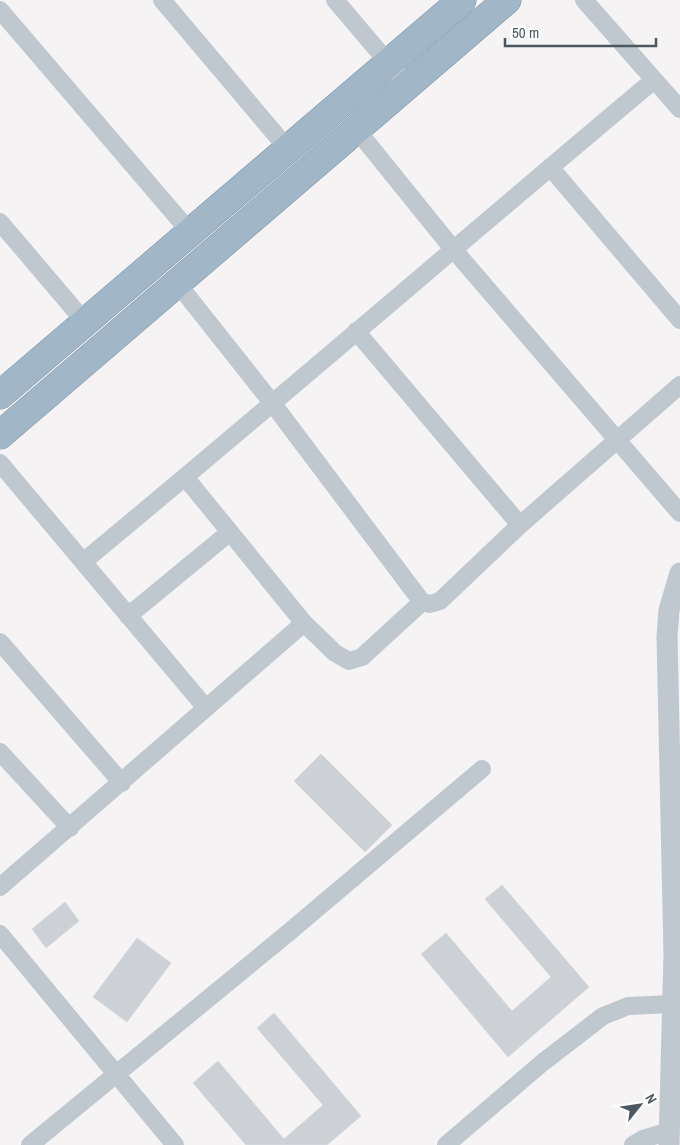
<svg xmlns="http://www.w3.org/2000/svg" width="680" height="1145" viewBox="0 0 680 1145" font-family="'Archivo Narrow',sans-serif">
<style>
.building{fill:#cdd0d5;stroke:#d7dade}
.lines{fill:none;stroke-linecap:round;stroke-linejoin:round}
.trunk-casing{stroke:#7994aa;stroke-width:29}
.minor{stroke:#bfc8ce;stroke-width:18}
.tertiary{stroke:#bfc8ce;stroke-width:21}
.trunk{stroke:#a1b6c6;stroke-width:28}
</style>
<rect width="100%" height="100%" fill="#f5f3f3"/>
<path class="building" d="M 321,754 L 392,825 L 365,852 L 294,781 Z
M 502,885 L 589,987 L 508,1057 L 421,954 L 446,933 L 512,1011 L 551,977 L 485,899 Z
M 65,902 L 79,921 L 46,948 L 32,929 Z
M 137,938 L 171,963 L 127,1022 L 93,997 Z
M 274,1013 L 361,1116 L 327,1145 L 246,1145 L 193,1083 L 218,1061 L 284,1139 L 323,1105 L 257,1028 Z"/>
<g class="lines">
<g class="trunk-casing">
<path id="trunk" d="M 0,395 L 462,0
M 0,435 L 507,0"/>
</g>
<path class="minor" d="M 162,0 L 287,148
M 335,0 L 407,85
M 584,0 L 680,109
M 0,10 L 190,232
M 356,129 L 453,249 L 680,513
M 550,167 L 680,320
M 0,222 L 84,321
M 178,284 L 273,404 L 422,602 L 430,604 L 440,601 L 520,525 L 680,385
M 356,331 L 520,525
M 0,463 L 206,708
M 185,477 L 304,623 L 335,653 L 349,661 L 362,657 L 422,602
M 83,562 C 275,403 463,240 654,80
M 128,616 L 230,532
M 0,642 L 122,783
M 0,752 L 70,828
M 0,887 L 304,623
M 0,934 L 175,1145
M 30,1145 L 288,933 L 482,769
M 446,1145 L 542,1063 L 603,1016 L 628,1006 L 673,1004
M 633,1145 L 643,1139 L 670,1131"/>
<path class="tertiary" d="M 669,1145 L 674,954 L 667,637 L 669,610 L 680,573"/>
<use href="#trunk" class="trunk"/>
</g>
<g transform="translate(640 1105) rotate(60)" stroke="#ffffff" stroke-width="4" paint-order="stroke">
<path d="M0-4L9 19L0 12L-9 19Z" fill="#4b5860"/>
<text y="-8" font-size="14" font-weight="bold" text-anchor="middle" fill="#4b5860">N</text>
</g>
<path d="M505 38v8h151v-8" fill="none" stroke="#4b5860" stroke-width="2.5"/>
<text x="512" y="38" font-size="15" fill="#4b5860" stroke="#ffffff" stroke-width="4" paint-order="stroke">50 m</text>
</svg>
